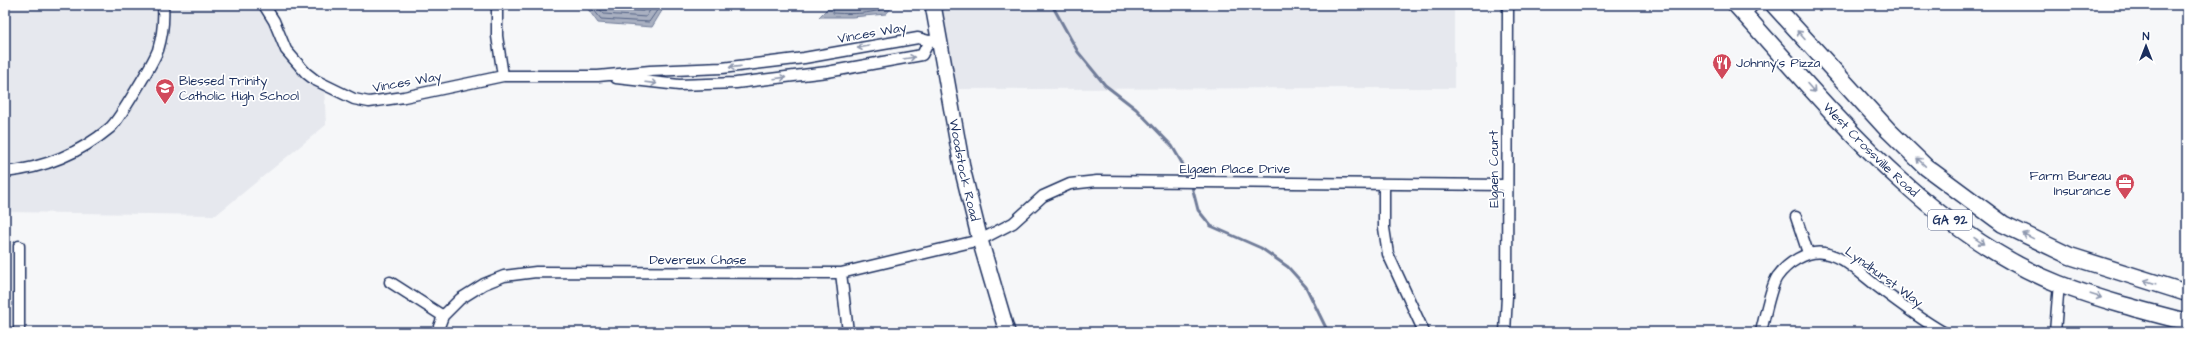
<svg xmlns="http://www.w3.org/2000/svg" width="2192" height="337" viewBox="0 0 2192 337" font-family="'Architects Daughter',sans-serif">
<style>
.built{fill:#e6e8ee}
.water{fill:#a9b0c1;stroke:#707c99}
.lines{fill:none;stroke-linecap:round;stroke-linejoin:round}
.shore{stroke:#546386;stroke-width:1}
.stream{stroke:#707c99;stroke-width:3}
.street-casing{stroke:#1b2f5e;stroke-width:13}
.secondary-casing{stroke:#1b2f5e;stroke-width:18}
.primary-casing{stroke:#1b2f5e;stroke-width:19}
.street{stroke:#fff;stroke-width:10}
.secondary{stroke:#fff;stroke-width:15}
.primary{stroke:#fff;stroke-width:16}
.oneway{stroke:#8d97ae}
.labels{text-anchor:middle;dominant-baseline:central;stroke-width:3.5;stroke-linejoin:round;paint-order:stroke}
.shield{fill:#fff;stroke:#5f6d8e;stroke-width:1}
.shield-label{font-size:12px;font-weight:bold;fill:#1b2f5e}
.street-label{font-size:13px;fill:#1b2f5e;stroke:#fff}
.poi-label{font-size:13px;fill:#1b2f5e;stroke:#fff;text-anchor:start}
</style>
<rect width="100%" height="100%" fill="#f6f7f9"/>
<filter id="ink" filterUnits="userSpaceOnUse"><feTurbulence type="fractalNoise" baseFrequency=".025" numOctaves="2"/><feDisplacementMap in="SourceGraphic" scale="8" xChannelSelector="R" yChannelSelector="G"/><feConvolveMatrix kernelMatrix="1 2 1 2 8 2 1 2 1" color-interpolation-filters="sRGB"/></filter>
<g filter="url(#ink)">
<path class="built" d="M 5,5 L 263,5 L 299,65 L 324,84 L 326,125 L 216,215 L 5,212 Z
M 933,5 L 1454,5 L 1454,88 L 948,89 Z"/>
<path class="water" d="M 585,5 L 661,5 L 663,9 L 652,27 L 598,23 Z
M 831,5 L 894,5 L 886,14 L 852,17 L 819,17 Z"/>
<g class="lines">
<path class="shore" d="M 590,5 L 601,19 L 649,22 L 658,9 L 658,5
M 596,5 L 604,14 L 646,17 L 653,5
M 604,5 L 607,9 L 643,11 L 647,5
M 834,5 L 833,13 C 847,14 879,15 888,5
M 839,5 L 840,8 L 881,5"/>
<path class="stream" d="M 1052,5 L 1078,52 L 1105,85 L 1136,109 L 1172,146 L 1189,175 L 1198,210 L 1211,226 L 1261,248 L 1288,267 L 1306,287 L 1328,332"/>
<g class="street-casing">
<path id="street" d="M 264,5 L 274,21 L 286,50 L 306,73 L 315,80 L 354,99 L 369,102 L 404,97 L 503,76 L 598,76 L 650,71 L 722,68 L 804,58 L 918,38 L 929,41 L 939,40
M 497,5 L 497,36 L 503,76
M 1744,14 L 1754,5
M 616,78 L 679,85 L 736,83 L 827,72 L 922,55 L 929,41
M 5,172 C 43,168 80,153 110,128 C 119,120 153,63 158,50 C 162,37 164,19 163,5
M 1384,185 L 1384,228 L 1388,254 L 1424,332
M 1796,217 L 1808,253
M 841,273 L 848,332
M 390,282 L 443,316
M 19,332 L 19,246
M 437,332 L 443,316 L 460,299 L 484,284 L 504,276 L 536,272 L 841,273 L 980,240 L 1013,223 L 1043,196 L 1070,184 L 1097,181 L 1506,185
M 1505,332 L 1507,296 L 1508,5
M 1761,332 C 1764,319 1771,286 1777,277 C 1787,263 1807,250 1824,253 C 1845,257 1862,275 1878,287 C 1899,303 1920,319 1943,332
M 2055,332 L 2059,283"/>
</g>
<g class="secondary-casing">
<g id="secondary">
<path id="s1" d="M 933,5 L 963,172 L 980,240 L 1007,332"/>
</g>
</g>
<g class="primary-casing">
<g id="primary">
<path id="s2" d="M 1736,5 C 1829,108 1927,232 2059,284 C 2101,300 2144,311 2187,322"/>
<path d="M 1774,5 L 1888,130 L 1926,167 L 2003,224 L 2070,256 L 2187,293"/>
</g>
</g>
<use href="#street" class="street"/>
<use href="#secondary" class="secondary"/>
<use href="#primary" class="primary"/>
</g>
<defs><path id="oneway-shaft" d="M-6 0H5M1.5-3L5.5 0L1.5 3" fill="none" stroke-width="1.6" stroke-linecap="round" stroke-linejoin="round"/></defs>
<g class="oneway">
<use href="#oneway-shaft" transform="translate(1801 35) rotate(-132)"/>
<use href="#oneway-shaft" transform="translate(863 47) rotate(170)"/>
<use href="#oneway-shaft" transform="translate(909 58) rotate(-9)"/>
<use href="#oneway-shaft" transform="translate(735 67) rotate(174)"/>
<use href="#oneway-shaft" transform="translate(780 78) rotate(-7)"/>
<use href="#oneway-shaft" transform="translate(651 83) rotate(7)"/>
<use href="#oneway-shaft" transform="translate(1811 88) rotate(48)"/>
<use href="#oneway-shaft" transform="translate(1921 162) rotate(-136)"/>
<use href="#oneway-shaft" transform="translate(2028 236) rotate(-154)"/>
<use href="#oneway-shaft" transform="translate(1979 241) rotate(34)"/>
<use href="#oneway-shaft" transform="translate(2150 282) rotate(-162)"/>
<use href="#oneway-shaft" transform="translate(2096 296) rotate(18)"/>
</g>
</g>
<defs>
<g id="restaurant-pin" transform="scale(1)"><path d="M0 17L-7.5 6A9.5 9.5 0 1 1 7.5 6Z" fill="#d1495b" stroke="#fff"/><path d="M-5-6h1v4h1v-4h1v4h1v-4h1v5L-1.5 .5V6h-2V.5L-5-1ZM5-6V6H3V1.5H1.5Q1.5-4 5-6Z" fill="#fff"/></g>
<g id="school-pin" transform="scale(1)"><path d="M0 17L-7.5 6A9.5 9.5 0 1 1 7.5 6Z" fill="#d1495b" stroke="#fff"/><path d="M0-5L7-2L0 1L-7-2ZM-4 1L0 2.5L4 1V4Q0 6-4 4Z" fill="#fff"/></g>
<g id="office-pin" transform="scale(1)"><path d="M0 17L-7.5 6A9.5 9.5 0 1 1 7.5 6Z" fill="#d1495b" stroke="#fff"/><path d="M-6-3h4V-5.5h4V-3h4V5H-6ZM-1-4.5V-3h2v-1.5ZM-6 0V1H6V0Z" fill="#fff"/></g>
</defs>
<g fill-rule="evenodd">
<use href="#restaurant-pin" x="1722" y="63"/>
<use href="#school-pin" x="165" y="88"/>
<use href="#office-pin" x="2125" y="183"/>
</g>
<g class="labels">
<rect class="shield" x="1928" y="210" width="44" height="20" rx="3"/>
<g class="shield-label">
<text x="1950" y="220">GA 92</text>
</g>
<g class="street-label">
<text transform="translate(872 33) rotate(-10)">Vinces Way</text>
<text transform="translate(407 82) rotate(-10)">Vinces Way</text>
<text stroke="none"><textPath href="#s2" startOffset="198">West Crossville Road</textPath></text>
<text x="1235" y="169">Elgaen Place Drive</text>
<text transform="translate(1494 169) rotate(-90)">Elgaen Court</text>
<text stroke="none"><textPath href="#s1" startOffset="168">Woodstock Road</textPath></text>
<text x="698" y="260">Devereux Chase</text>
<text transform="translate(1884 277) rotate(36)">Lyndhurst Way</text>
</g>
<g class="poi-label">
<text x="1736" y="63">Johnny's Pizza</text>
<text x="179" y="81">Blessed Trinity<tspan x="179" dy="15">Catholic High School</tspan></text>
<text x="2111" y="176" text-anchor="end">Farm Bureau<tspan x="2111" dy="15">Insurance</tspan></text>
</g>
</g>
<rect width="2192" height="337" fill="none" stroke="#fff" stroke-width="20"/>
<rect x="10" y="10" width="2172" height="317" fill="none" stroke="#1b2f5e" stroke-width="1.5" filter="url(#ink)"/>
<g transform="translate(2146 46)" stroke="#ffffff" stroke-width="3" paint-order="stroke">
<path d="M0-3L7 15L0 10L-7 15Z" fill="#1b2f5e"/>
<text y="-6" font-size="11" font-weight="bold" text-anchor="middle" fill="#1b2f5e">N</text>
</g>
</svg>
